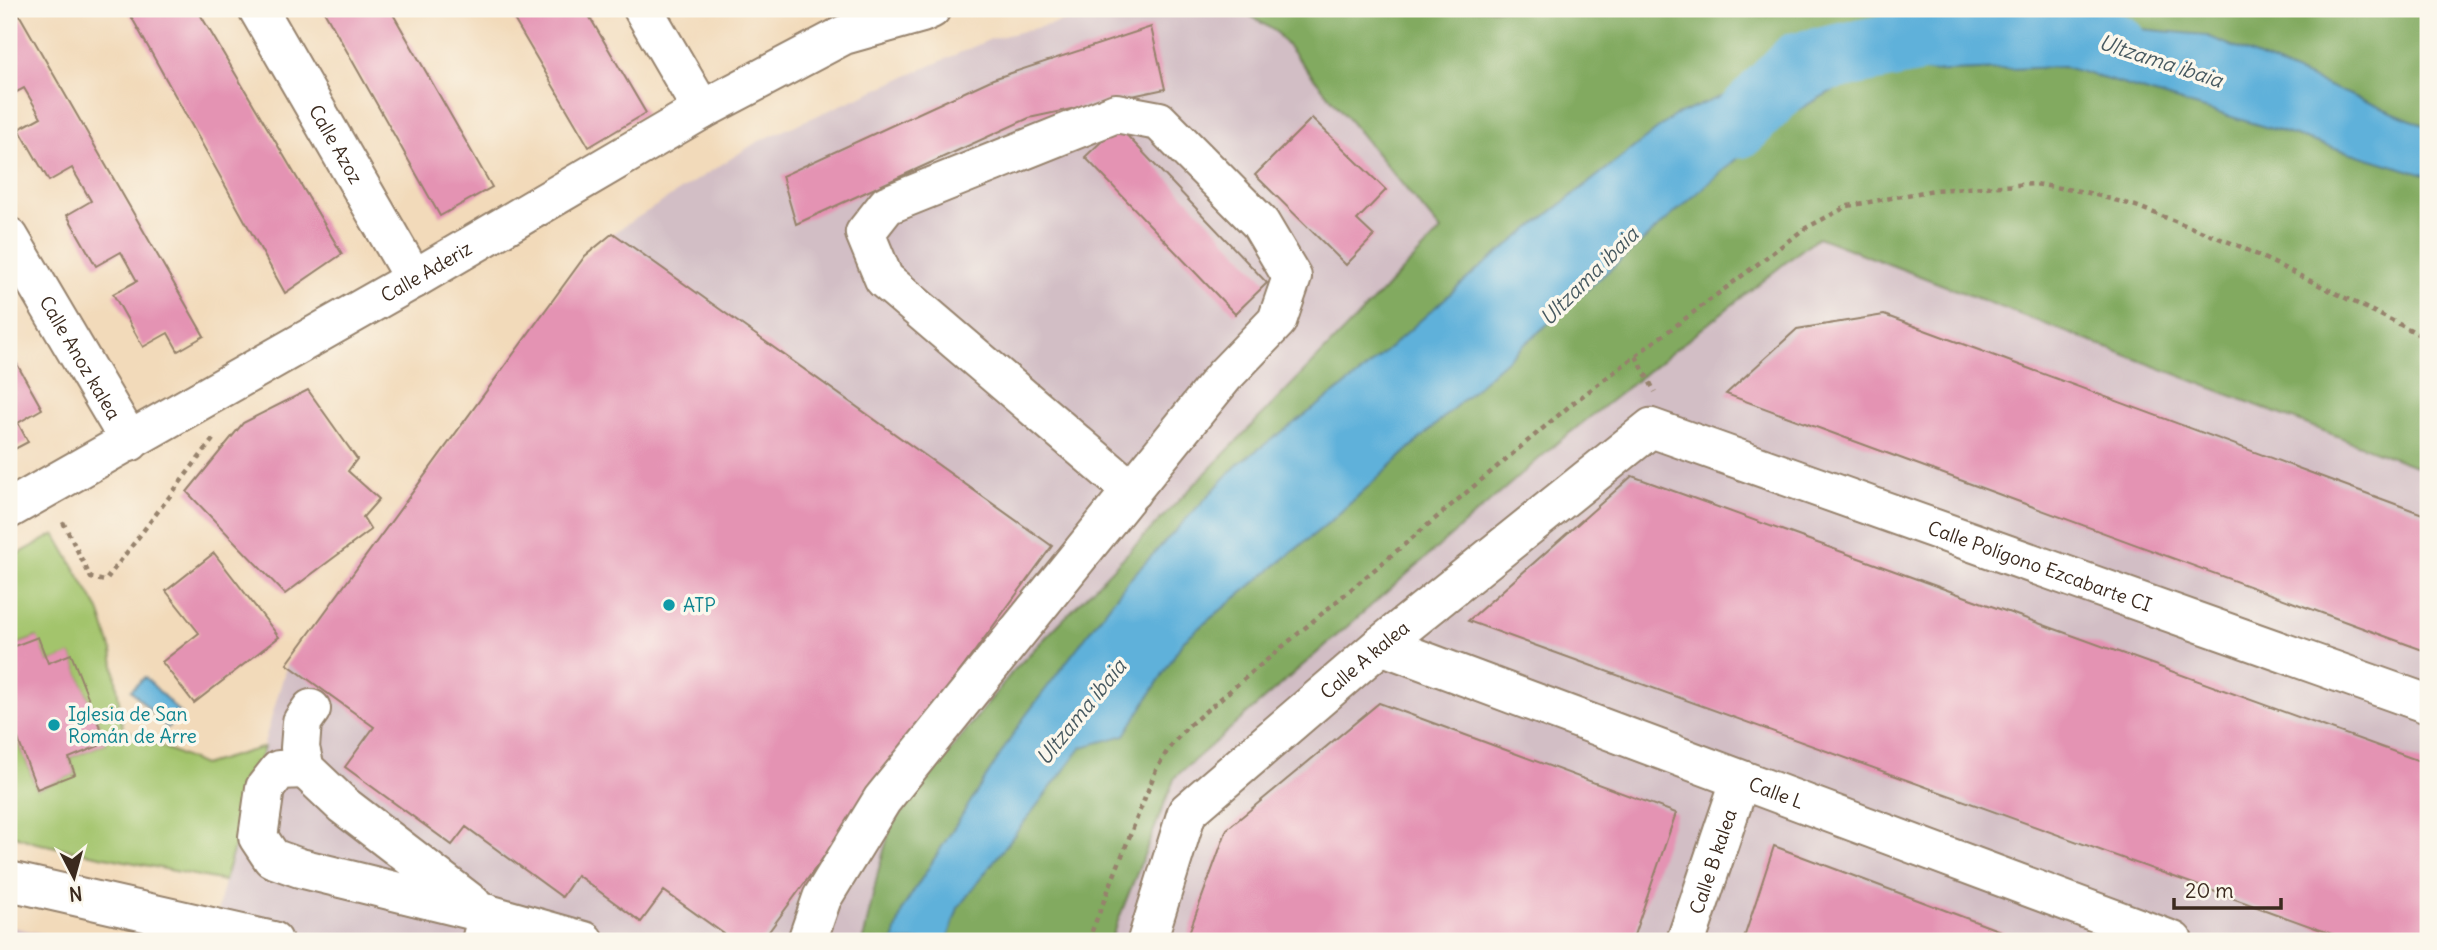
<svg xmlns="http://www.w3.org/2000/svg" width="2437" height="950" viewBox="0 0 2437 950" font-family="Delius,sans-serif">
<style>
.industrial{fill:#d2bec5}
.green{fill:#a3c46c;stroke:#6f7745;stroke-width:2}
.forest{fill:#82aa60;stroke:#5e6a3f;stroke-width:2}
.water{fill:#5eb1da;stroke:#4c6e7c;stroke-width:2}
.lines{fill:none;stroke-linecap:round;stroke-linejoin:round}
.river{stroke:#5eb1da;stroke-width:65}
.building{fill:#e493b3}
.minor-casing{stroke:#96826c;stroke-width:42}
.path{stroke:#96826c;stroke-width:4.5;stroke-dasharray:5 5;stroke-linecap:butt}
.minor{stroke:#fff;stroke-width:38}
.culture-dot{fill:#0f9aa8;stroke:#fbf7ec;stroke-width:2.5}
.labels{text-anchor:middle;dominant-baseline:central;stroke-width:7;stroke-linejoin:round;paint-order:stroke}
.street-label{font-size:19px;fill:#3b2a1e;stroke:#fbf7ec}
.culture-label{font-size:19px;fill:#0d838f;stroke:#fbf7ec;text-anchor:start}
.water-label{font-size:21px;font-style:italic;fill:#475960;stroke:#fbf7ec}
</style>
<rect width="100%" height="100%" fill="#fbf7ec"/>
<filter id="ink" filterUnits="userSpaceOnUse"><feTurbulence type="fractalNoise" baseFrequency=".0143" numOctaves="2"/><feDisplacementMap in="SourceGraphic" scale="14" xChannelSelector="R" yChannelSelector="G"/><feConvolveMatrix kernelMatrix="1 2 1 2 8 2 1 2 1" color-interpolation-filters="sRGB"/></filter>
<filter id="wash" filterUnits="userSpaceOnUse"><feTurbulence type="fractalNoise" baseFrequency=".00686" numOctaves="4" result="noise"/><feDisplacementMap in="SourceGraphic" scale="28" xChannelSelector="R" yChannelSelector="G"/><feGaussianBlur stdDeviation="1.57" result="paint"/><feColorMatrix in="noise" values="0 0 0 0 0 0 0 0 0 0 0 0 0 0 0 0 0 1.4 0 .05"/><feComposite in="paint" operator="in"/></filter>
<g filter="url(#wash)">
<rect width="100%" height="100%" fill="#f2daba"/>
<path class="industrial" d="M 1113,9 L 1240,9 L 1276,32 L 1442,231 L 1014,670 L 891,826 L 869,941 L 211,941 L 224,881 L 287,664 L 585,256 L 613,233 L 757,142 L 991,39 Z
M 1818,237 L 2428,471 L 2428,941 L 1110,941 L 1175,777 L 1557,443 Z
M 9,926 L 74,941 L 9,941 Z"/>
<path class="green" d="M 55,534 L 99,610 L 112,651 L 123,729 L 203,765 L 264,747 L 224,881 L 36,843 L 9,834 L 9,741 L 17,737 L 37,789 L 75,774 L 69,758 L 106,743 L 71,655 L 48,663 L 37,637 L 9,648 L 9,559 Z"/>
<path class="forest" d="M 1240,9 L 2428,9 L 2428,471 L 1818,237 L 1557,443 L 1175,777 L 1110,941 L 863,941 L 878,872 L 891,826 L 1014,670 L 1441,231 L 1276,32 Z"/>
<path class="water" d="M 2032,19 L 2205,35 L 2428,127 L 2428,176 L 2065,67 L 1863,74 L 1783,118 L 1493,372 L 1333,519 L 1184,640 L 1125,735 L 1082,747 L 958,908 L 947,941 L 893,941 L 903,908 L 1023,719 L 1128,581 L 1238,464 L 1358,376 L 1477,270 L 1674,116 L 1799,64 Z
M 145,677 L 181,714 L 167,728 L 131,690 Z"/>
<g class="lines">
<path class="river" d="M 1738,126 L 1799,64 L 2032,19 L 2115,46"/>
</g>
<g id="blocks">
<path class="building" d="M 9,9 L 16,9 L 204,336 L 178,351 L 168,333 L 143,347 L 113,294 L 137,281 L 121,252 L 96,266 L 67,215 L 91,201 L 72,168 L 49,181 L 19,129 L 41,117 L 24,88 L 9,96 Z
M 127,9 L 197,9 L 342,254 L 285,293 Z
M 323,9 L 390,9 L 492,187 L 440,216 Z
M 508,9 L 585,9 L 646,113 L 589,147 Z
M 1151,27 L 1165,89 L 1029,118 L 796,224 L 782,176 L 993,79 Z
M 1312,118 L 1386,190 L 1357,220 L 1374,236 L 1346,265 L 1255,175 Z
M 1118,126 L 1267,283 L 1235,314 L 1085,157 Z
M 613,233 L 1052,546 L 762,941 L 734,941 L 664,891 L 641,922 L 577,875 L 562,897 L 466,827 L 452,845 L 345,767 L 374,727 L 287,664 L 585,256 Z
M 1884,315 L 2428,516 L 2428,652 L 1726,394 L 1797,329 Z
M 13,357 L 42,409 L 18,423 L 28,442 L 9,452 L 9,359 Z
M 308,390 L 357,459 L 348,471 L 379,499 L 363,517 L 371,530 L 285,594 L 187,492 L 243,423 Z
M 1632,476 L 2428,764 L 2428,941 L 2351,941 L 1468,621 Z
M 214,553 L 279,637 L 194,703 L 162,662 L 199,633 L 166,591 Z
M 38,637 L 48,663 L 71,654 L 106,743 L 69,758 L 75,774 L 37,789 L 17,737 L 9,741 L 9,648 Z
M 1379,703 L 1676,813 L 1632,941 L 1186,941 L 1227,829 Z
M 1774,846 L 2027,941 L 1743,941 Z"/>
</g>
</g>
<g filter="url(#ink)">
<use href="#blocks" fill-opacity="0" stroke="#96826c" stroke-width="2"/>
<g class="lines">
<g class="minor-casing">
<g id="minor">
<path id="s1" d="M 258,9 L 414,279"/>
<path d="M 643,9 L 702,110"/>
<path id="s2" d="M 9,237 L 130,442"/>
<path id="s3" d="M 9,509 L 414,279 L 702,110 L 844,35 L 922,13 L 931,9"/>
<path id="s4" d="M 1381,645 L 2173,941"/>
<path d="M 311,709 L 302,722 L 300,748 L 305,769 L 343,805 L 472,904"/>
<path d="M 305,769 L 279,770 L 265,788 L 258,837 L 272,858 L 300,868 L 488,914"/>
<path d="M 9,881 L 273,941"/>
<path d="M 481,941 L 488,914 L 584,941"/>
<path d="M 807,941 L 822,898 L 882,800 L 1224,376 L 1277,321 L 1292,277 L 1260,223 L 1159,121 L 1116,113 L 887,205 L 865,233 L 884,279 L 1132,491"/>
<path id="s5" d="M 1147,941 L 1187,812 L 1381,645 L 1651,428 L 2428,704"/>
<path id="s6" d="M 1686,941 L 1740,781"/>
</g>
</g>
<path class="path" d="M 1636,356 L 1655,392
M 63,522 L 91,578 L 105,581 L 214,438
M 1088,941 L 1156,770 L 1169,748 L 1188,726 L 1573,403 L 1804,229 L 1848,206 L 1934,190 L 2035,184 L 2085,192 L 2136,206 L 2239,246 L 2409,329 L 2428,340"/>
<use href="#minor" class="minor"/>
</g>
</g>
<g class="culture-dot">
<circle cx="669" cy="605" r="7"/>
<circle cx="54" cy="725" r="7"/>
</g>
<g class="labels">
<g class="street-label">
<text stroke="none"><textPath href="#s1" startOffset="156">Calle Azoz</textPath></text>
<text stroke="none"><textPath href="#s3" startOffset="480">Calle Aderiz</textPath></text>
<text stroke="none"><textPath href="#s2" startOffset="140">Calle Anoz kalea</textPath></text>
<text stroke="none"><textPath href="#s5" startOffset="1150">Calle Polígono Ezcabarte CI</textPath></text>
<text stroke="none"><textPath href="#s5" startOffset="369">Calle A kalea</textPath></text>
<text stroke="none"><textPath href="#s4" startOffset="422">Calle L</textPath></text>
<text stroke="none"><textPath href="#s6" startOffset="84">Calle B kalea</textPath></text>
</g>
<g class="culture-label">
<text x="683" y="605">ATP</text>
<text x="68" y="714">Iglesia de San<tspan x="68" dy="22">Román de Arre</tspan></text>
</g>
<g class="water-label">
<text transform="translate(2161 61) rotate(18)">Ultzama ibaia</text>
<text transform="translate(1589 276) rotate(-45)">Ultzama ibaia</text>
<text transform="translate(1081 712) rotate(-51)">Ultzama ibaia</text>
</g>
</g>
<rect width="2437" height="950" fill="none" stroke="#fbf7ec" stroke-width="35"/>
<g transform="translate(74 877) rotate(174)" stroke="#fbf7ec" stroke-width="5" paint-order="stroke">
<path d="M0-5L12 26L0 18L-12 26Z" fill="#3b2a1e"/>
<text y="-10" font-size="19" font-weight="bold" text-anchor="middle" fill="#3b2a1e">N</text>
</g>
<path d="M2174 898v10h107v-10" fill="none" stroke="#3b2a1e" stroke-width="3.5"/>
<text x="2185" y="898" font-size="21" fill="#3b2a1e" stroke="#fbf7ec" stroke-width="5" paint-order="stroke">20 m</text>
</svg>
